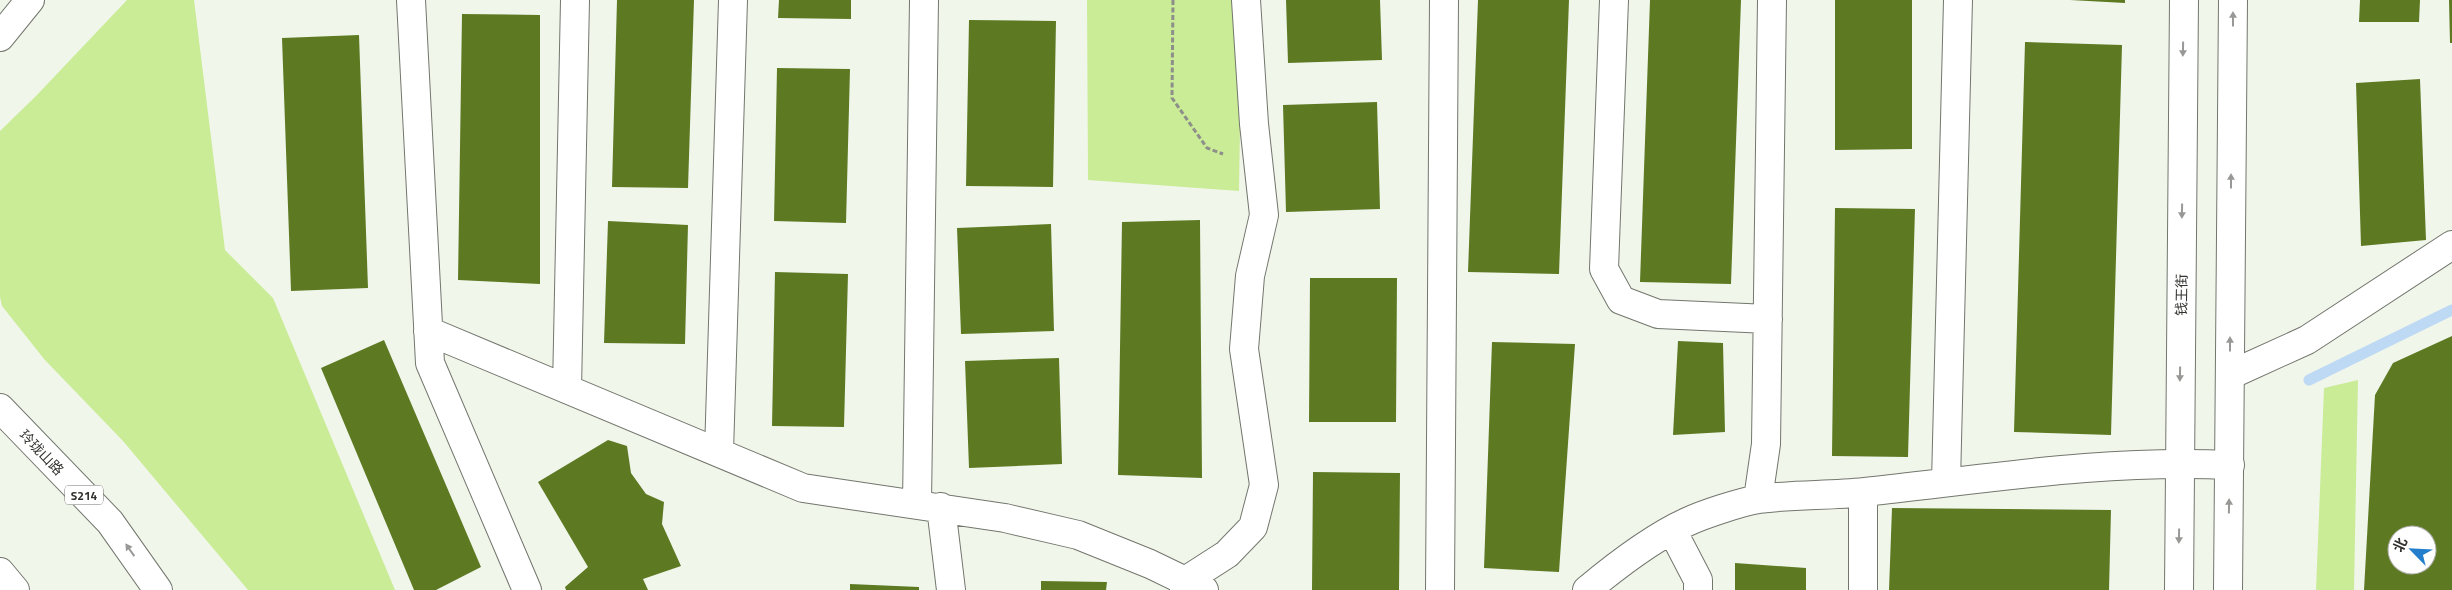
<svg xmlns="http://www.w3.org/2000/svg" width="2452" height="590" viewBox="0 0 2452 590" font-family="'Titillium Web','Noto Sans SC',sans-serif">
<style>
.green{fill:#caec97}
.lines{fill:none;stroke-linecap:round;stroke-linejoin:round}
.stream{stroke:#bed9f4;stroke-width:11}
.building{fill:#5d7a23;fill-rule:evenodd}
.minor-casing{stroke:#72766d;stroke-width:30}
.major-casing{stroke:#72766d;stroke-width:30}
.path{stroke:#8d9089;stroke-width:3;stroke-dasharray:5 2.5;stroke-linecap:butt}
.minor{stroke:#fff;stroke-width:28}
.major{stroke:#fff;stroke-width:28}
.oneway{fill:#989997}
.labels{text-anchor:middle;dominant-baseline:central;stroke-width:5;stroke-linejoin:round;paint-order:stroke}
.shield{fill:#fff;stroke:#70706d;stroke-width:1}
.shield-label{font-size:12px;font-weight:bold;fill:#32332f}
.street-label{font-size:14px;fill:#32332f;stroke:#fff}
</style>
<rect width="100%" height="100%" fill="#f1f6eb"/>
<path class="green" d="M 127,0 L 194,0 L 225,250 L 273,298 L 395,590 L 248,590 L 123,441 L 44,359 L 2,306 L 0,297 L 0,131 L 36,96 Z
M 1087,0 L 1242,0 L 1239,191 L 1088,180 Z
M 2358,380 L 2354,590 L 2316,590 L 2324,388 Z"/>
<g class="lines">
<path class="stream" d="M 2309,380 L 2452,310"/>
</g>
<path class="building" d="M 617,0 L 694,0 L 688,188 L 612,187 Z
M 779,0 L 851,0 L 851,19 L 778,18 Z
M 1286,0 L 1380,0 L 1382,60 L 1288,63 Z
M 1478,0 L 1569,0 L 1559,274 L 1468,272 Z
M 1650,0 L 1741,0 L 1731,284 L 1640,282 Z
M 1835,0 L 1912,0 L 1912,149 L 1835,150 Z
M 2070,0 L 2125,0 L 2125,3 Z
M 2360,0 L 2420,0 L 2419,22 L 2359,22 Z
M 2449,0 L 2452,0 L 2452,43 L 2450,43 Z
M 462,14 L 540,15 L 540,284 L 458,280 Z
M 969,20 L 1056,21 L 1053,187 L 966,186 Z
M 359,35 L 368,288 L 291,291 L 282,38 Z
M 2025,42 L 2122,45 L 2111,435 L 2014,432 Z
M 777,68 L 850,69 L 846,223 L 774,221 Z
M 2420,79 L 2426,240 L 2361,246 L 2356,83 Z
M 1377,102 L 1380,209 L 1286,212 L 1283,105 Z
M 1835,208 L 1915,209 L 1908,457 L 1832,456 Z
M 1200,220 L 1202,478 L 1118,475 L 1122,222 Z
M 608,221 L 688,225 L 685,344 L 604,343 Z
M 1051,224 L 1054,331 L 961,334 L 957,228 Z
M 775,272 L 848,274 L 844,427 L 772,426 Z
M 1310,278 L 1397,278 L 1396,422 L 1309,422 Z
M 2452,336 L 2452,590 L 2364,590 L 2375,395 L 2393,363 ZM 2397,535 L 2427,535 L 2427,565 L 2397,565 Z
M 384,340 L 481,567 L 436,590 L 414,590 L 321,368 Z
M 1678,341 L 1723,343 L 1725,432 L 1673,435 Z
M 1492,342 L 1575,344 L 1559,572 L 1484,568 Z
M 1059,358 L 1062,464 L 969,468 L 965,361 Z
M 608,440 L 627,446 L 631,473 L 646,494 L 664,502 L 662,524 L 681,566 L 643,579 L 648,590 L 566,590 L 565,587 L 588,567 L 538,482 Z
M 1313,472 L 1400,473 L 1399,590 L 1312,590 Z
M 1892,508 L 2111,510 L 2109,590 L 1889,590 Z
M 1735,563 L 1806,568 L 1806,590 L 1735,590 Z
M 1041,581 L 1107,582 L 1106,590 L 1041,590 Z
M 850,584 L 919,587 L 919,590 L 850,590 Z"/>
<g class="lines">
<g class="minor-casing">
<path id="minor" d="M 411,0 L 430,363 L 527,590
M 1614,0 L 1604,269 L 1621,300 L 1658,314 L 1768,319
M 0,37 L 30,0
M 428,331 L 803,488 L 1005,518 L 1078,535 L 1150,564 L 1204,590
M 2230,375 L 2307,340 L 2452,245
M 567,389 L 575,0
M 719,452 L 733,0
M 1946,482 L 1958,0
M 1758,499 L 1766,444 L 1772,0
M 917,504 L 924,0
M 941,507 L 951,590
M 1672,530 L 1698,580 L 1698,590
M 1184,590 L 1185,581 L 1227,554 L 1253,527 L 1264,485 L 1244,349 L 1250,276 L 1264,215 L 1254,124 L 1246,0
M 1440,590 L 1444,0
M 1587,590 C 1617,565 1652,538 1687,522 C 1704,514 1741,502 1759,499 C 1794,494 1830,496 1865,492 C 1986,479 2107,459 2230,465
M 1863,590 L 1863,493"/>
</g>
<g class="major-casing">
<path id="major" d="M 0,408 L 110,522 L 158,590
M 0,572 L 15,590
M 2179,590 L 2184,0
M 2228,590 L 2233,0"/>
</g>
<path class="path" d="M 1173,0 L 1172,98 L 1207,148 L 1223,154"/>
<use href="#minor" class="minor"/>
<use href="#major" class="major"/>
</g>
<defs><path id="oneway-solid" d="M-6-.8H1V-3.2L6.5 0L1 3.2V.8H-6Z" transform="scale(1.25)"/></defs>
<g class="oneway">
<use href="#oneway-solid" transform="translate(2233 19) rotate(-90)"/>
<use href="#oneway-solid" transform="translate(2183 49) rotate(91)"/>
<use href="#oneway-solid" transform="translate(2231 181) rotate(-90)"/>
<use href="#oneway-solid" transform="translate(2182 211) rotate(91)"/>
<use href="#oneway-solid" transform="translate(2230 344) rotate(-90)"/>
<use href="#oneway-solid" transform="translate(2180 374) rotate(91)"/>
<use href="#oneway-solid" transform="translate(2229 506) rotate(-89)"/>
<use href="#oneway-solid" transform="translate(2179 536) rotate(91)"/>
<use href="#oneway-solid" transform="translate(130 550) rotate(-125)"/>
</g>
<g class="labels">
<rect class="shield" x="65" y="485.5" width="38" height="19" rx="4"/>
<g class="shield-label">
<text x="84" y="495">S214</text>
</g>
<g class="street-label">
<text transform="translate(2181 295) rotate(-89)">钱王街</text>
<text transform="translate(42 452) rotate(46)">玲珑山路</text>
</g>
</g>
<g transform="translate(2412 550) rotate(294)"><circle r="24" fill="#ffffff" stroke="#adadac"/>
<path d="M0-4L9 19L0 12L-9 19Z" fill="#237ecb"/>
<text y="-8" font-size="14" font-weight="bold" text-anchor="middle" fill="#32332f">北</text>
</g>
</svg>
